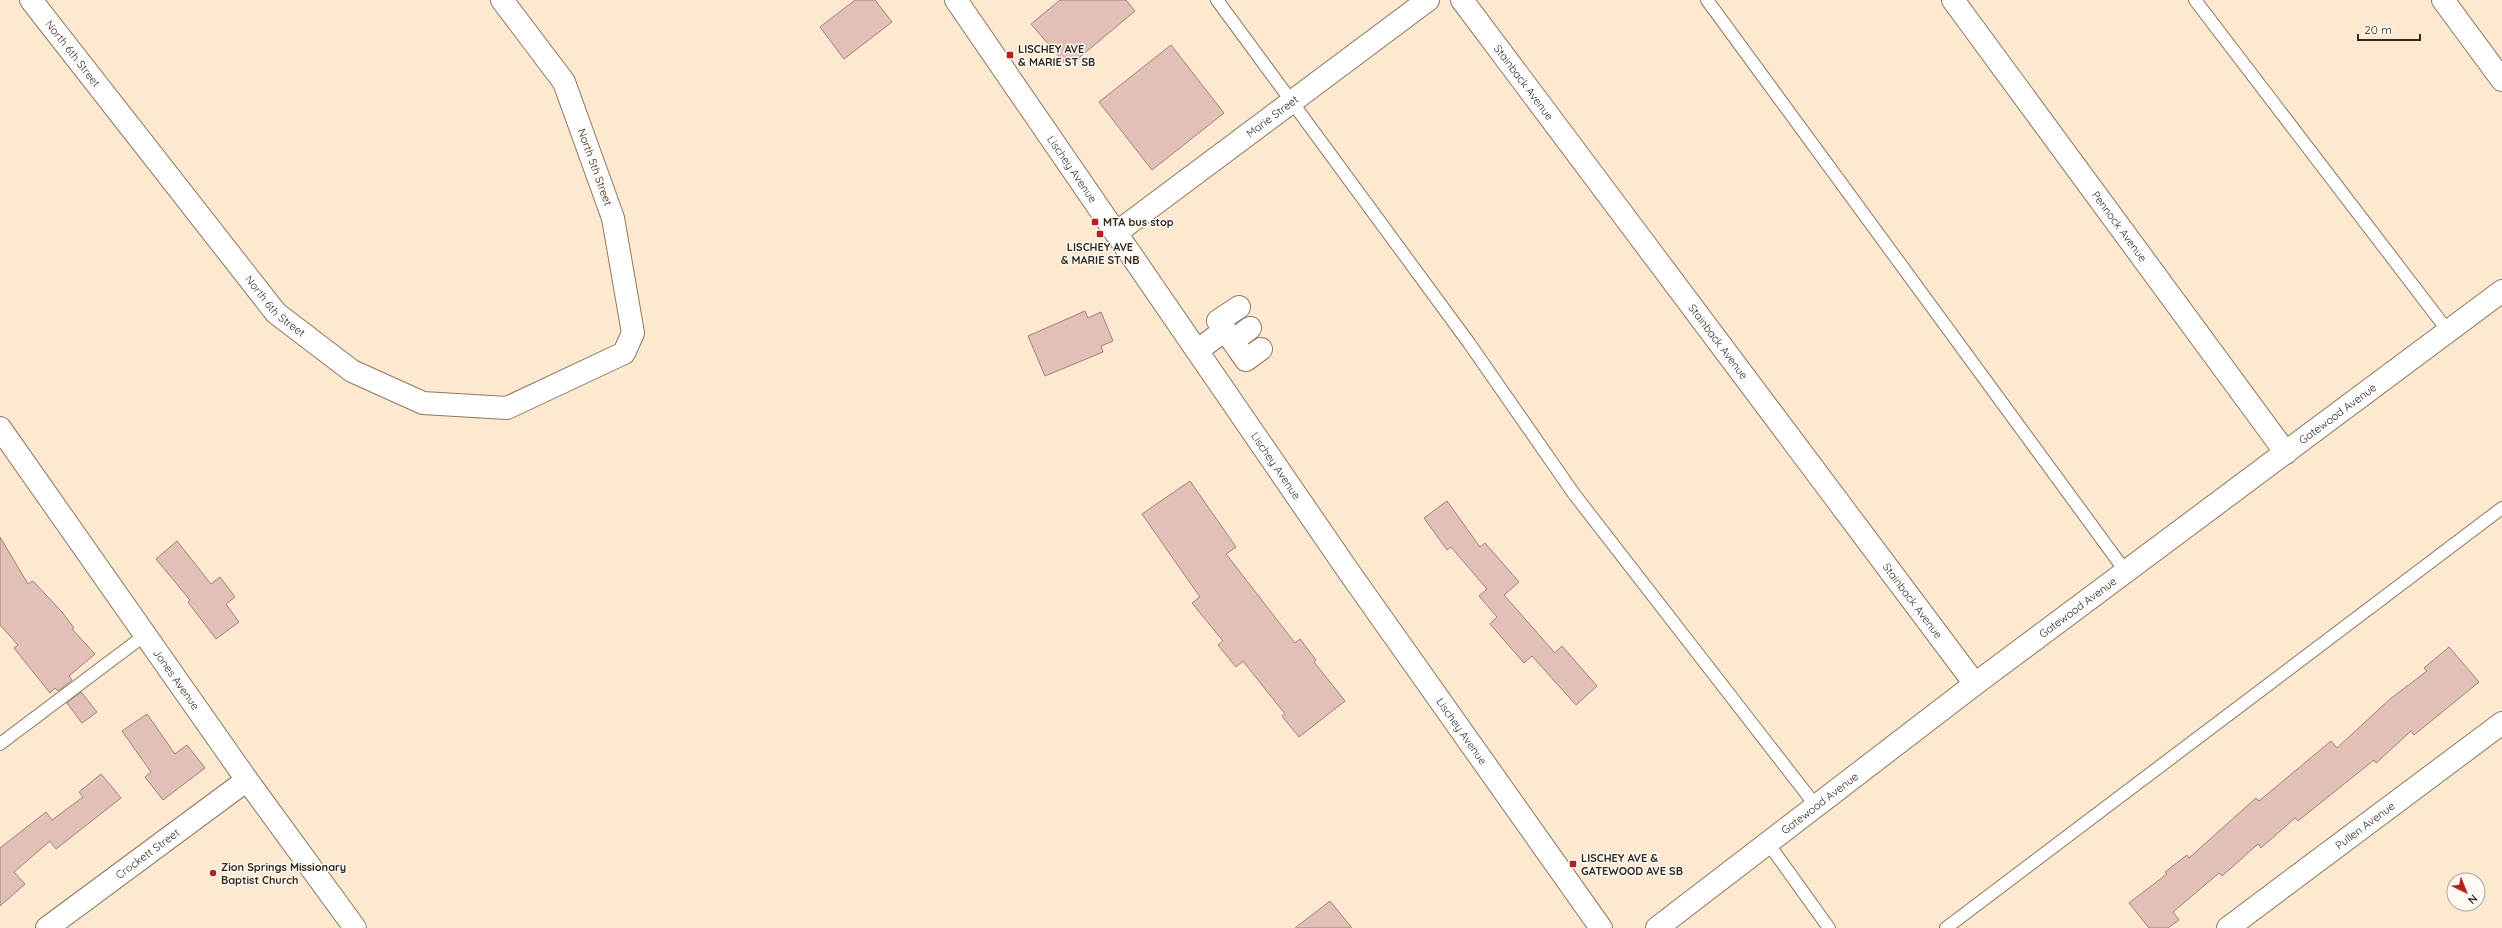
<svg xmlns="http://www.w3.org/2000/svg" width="2502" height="928" viewBox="0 0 2502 928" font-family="Quicksand,sans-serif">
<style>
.building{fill:#e2c0b8;stroke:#a08079}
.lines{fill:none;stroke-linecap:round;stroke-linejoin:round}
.service-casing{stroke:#8b7860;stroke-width:14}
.minor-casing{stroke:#8b7860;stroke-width:24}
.tertiary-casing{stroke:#8b7860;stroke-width:24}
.service{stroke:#fff;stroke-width:12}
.minor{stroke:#fff;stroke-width:22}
.tertiary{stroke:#fff;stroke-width:22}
.poi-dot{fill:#b32222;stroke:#fdf9f3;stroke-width:1.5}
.labels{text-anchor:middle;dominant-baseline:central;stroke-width:3;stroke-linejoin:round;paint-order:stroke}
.poi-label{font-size:11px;font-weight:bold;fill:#312a20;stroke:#fdf9f3;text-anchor:start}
.street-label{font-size:11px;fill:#312a20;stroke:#fdf9f3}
</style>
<rect width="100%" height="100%" fill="#fee8cf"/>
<path class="building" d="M 855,0 L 875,0 L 892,22 L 844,59 L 820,27 Z
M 1060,0 L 1126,0 L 1135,11 L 1068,67 L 1031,24 Z
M 1171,45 L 1224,113 L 1152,170 L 1099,102 Z
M 1085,311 L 1088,318 L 1101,312 L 1113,341 L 1101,346 L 1103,352 L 1045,376 L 1028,336 Z
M 1190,481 L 1236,547 L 1226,554 L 1295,643 L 1300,639 L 1316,660 L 1314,662 L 1345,701 L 1299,737 L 1282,716 L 1285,714 L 1243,661 L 1236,667 L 1218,645 L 1223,641 L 1192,603 L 1200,597 L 1142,514 Z
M 1447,501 L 1480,547 L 1485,543 L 1519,582 L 1504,595 L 1555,653 L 1562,646 L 1597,686 L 1576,705 L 1532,656 L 1524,663 L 1490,624 L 1497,617 L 1479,596 L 1487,589 L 1451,547 L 1447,550 L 1424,518 Z
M 0,537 L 28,584 L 33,581 L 62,612 L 74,628 L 72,629 L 95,654 L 69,676 L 72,680 L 58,691 L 55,688 L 50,693 L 14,648 L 18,645 L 0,625 Z
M 177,541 L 211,584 L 220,577 L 235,597 L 226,604 L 239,622 L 216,639 L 188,602 L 190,600 L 156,559 Z
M 2449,647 L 2479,682 L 2414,735 L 2411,731 L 2376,763 L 2374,760 L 2298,821 L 2295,818 L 2261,848 L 2258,844 L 2222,876 L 2219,873 L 2173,912 L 2179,920 L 2168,928 L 2149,928 L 2129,903 L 2167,874 L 2165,872 L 2187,855 L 2189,858 L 2256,798 L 2259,801 L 2331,741 L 2337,748 L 2390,699 L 2427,671 L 2424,668 Z
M 81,692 L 97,712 L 82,723 L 67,703 Z
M 147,714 L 175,754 L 187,745 L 205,768 L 163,800 L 145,777 L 151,772 L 122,731 Z
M 101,774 L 121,798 L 56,849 L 50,841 L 14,872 L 25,884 L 0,906 L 0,848 L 46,812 L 52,820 L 83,797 L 79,792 Z
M 1330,901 L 1352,928 L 1295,928 Z"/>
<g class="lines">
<g class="service-casing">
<path id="service" d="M 1217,0 L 1469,343 L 1574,494 L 1816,806
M 1707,0 L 2126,572
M 2195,0 L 2448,331
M 0,744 L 145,635
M 1768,843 L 1829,928
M 1946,928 L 2502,508"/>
</g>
<g class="minor-casing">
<g id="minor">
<path id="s1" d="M 31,0 L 276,313 L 352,371 L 423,403 L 507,408 L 624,353 L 633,333 L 613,218 L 564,82 L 502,0"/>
<path id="s2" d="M 1462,0 L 1975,684"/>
<path id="s3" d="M 1953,0 L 2286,453"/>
<path id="s4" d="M 1116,233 L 1428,0"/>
<path d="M 1225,330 L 1218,321 L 1239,307"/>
<path d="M 1233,341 L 1250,328"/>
<path d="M 1198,350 L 1225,330 L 1246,360 L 1261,349"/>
<path id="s5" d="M 47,928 L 247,780"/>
<path id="s6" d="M 1657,928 L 1975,684 L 2502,291"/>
<path id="s7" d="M 2228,928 L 2502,723"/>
</g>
</g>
<g class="tertiary-casing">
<g id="tertiary">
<path id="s8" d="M 956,0 L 1349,572 L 1601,928"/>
<path d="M 2443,0 L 2502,80"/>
<path id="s9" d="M 0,428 L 247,780 L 355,928"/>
</g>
</g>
<use href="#service" class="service"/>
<use href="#minor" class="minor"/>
<use href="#tertiary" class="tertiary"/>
</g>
<g class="poi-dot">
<rect x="1006" y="51" width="8" height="8" rx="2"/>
<rect x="1091" y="218" width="8" height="8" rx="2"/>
<rect x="1096" y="230" width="8" height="8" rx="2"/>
<rect x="1569" y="860" width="8" height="8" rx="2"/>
<circle cx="213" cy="873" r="4"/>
</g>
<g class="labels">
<g class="poi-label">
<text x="1018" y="49">LISCHEY AVE<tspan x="1018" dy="13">&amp; MARIE ST SB</tspan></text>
<text x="1103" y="222">MTA bus stop</text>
<text x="1100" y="247" text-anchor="middle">LISCHEY AVE<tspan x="1100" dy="13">&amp; MARIE ST NB</tspan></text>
<text x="1581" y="858">LISCHEY AVE &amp;<tspan x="1581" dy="13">GATEWOOD AVE SB</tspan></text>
<text x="221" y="867">Zion Springs Missionary<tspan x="221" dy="13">Baptist Church</tspan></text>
</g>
<g class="street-label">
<text stroke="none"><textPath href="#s1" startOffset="68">North 6th Street</textPath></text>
<text stroke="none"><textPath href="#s2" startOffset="103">Stainback Avenue</textPath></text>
<text stroke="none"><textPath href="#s4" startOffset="195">Marie Street</textPath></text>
<text transform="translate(595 167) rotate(70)">North 5th Street</text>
<text stroke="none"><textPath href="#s8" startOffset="205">Lischey Avenue</textPath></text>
<text stroke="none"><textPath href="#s3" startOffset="281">Pennock Avenue</textPath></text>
<text stroke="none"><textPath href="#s1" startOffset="392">North 6th Street</textPath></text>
<text stroke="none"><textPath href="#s2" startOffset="427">Stainback Avenue</textPath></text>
<text stroke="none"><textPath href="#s6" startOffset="853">Gatewood Avenue</textPath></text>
<text stroke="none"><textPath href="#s8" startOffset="565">Lischey Avenue</textPath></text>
<text stroke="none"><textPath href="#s2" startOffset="751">Stainback Avenue</textPath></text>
<text stroke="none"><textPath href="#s6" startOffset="529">Gatewood Avenue</textPath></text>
<text stroke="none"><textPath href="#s9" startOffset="307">Jones Avenue</textPath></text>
<text stroke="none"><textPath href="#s8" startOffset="889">Lischey Avenue</textPath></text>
<text stroke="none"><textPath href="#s6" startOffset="205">Gatewood Avenue</textPath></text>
<text stroke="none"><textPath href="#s7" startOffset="171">Pullen Avenue</textPath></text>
<text stroke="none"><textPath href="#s5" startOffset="125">Crockett Street</textPath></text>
</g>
</g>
<g transform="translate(2466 892) rotate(137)"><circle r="19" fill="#fdf9f3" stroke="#aba69f"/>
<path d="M0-3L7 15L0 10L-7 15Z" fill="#b32222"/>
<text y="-6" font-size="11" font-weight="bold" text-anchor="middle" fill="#312a20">N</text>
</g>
<path d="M2358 34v6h62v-6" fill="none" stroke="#312a20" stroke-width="2"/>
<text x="2364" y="34" font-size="12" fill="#312a20" stroke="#fdf9f3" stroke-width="3" paint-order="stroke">20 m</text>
</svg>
